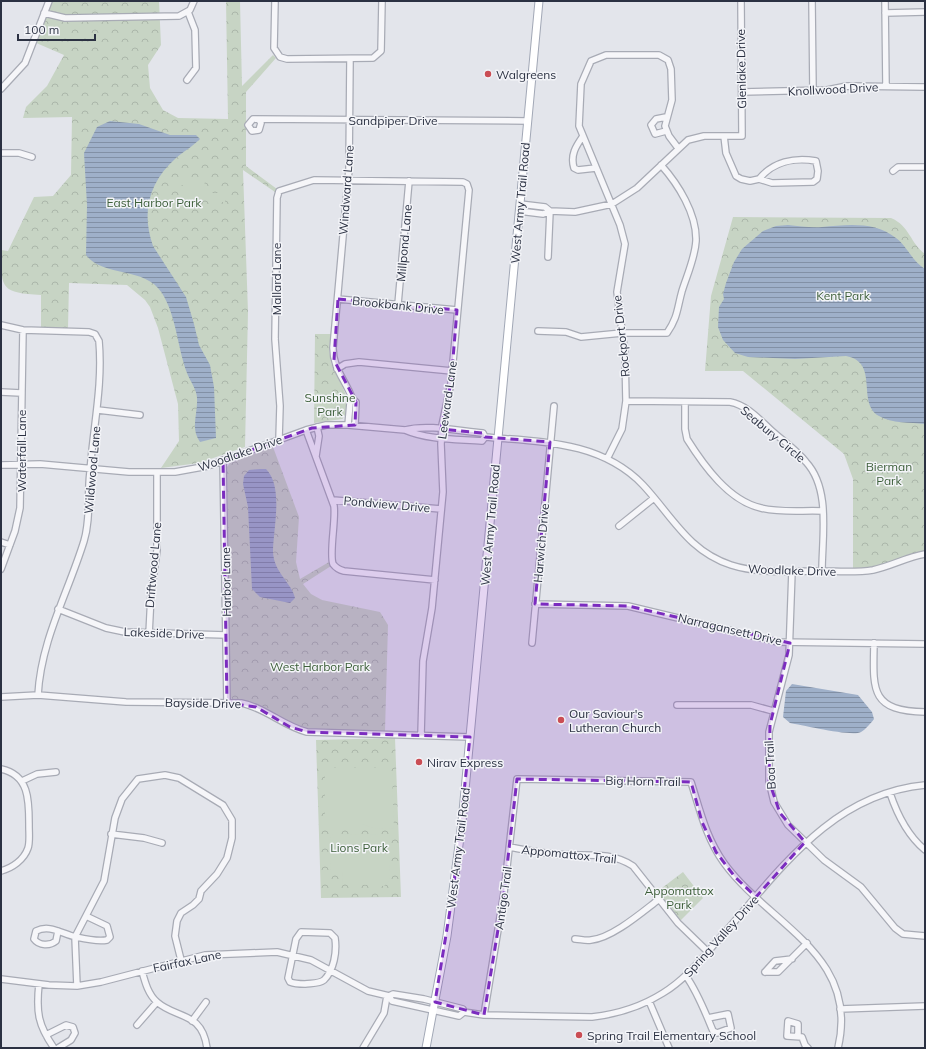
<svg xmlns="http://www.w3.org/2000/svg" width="926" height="1049" viewBox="0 0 926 1049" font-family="Mulish,sans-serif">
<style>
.park{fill:url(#park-crowns)}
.pitch{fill:#c7d4c4}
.water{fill:url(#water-rules)}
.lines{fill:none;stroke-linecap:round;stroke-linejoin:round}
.minor-casing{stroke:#a8abb5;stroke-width:8}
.major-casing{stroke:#a2a8b6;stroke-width:9}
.minor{stroke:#f6f6f9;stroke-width:5.5}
.major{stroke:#fff;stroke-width:7}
.marked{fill:#7b2cbf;fill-opacity:0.2;stroke:#7b2cbf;stroke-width:3;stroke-dasharray:8 5;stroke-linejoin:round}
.poi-dot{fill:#ca4d54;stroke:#f3f4f8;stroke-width:1.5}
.labels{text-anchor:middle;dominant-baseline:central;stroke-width:3;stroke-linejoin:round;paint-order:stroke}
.street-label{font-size:12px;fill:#2b3142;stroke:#f3f4f8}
.poi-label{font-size:12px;fill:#2b3142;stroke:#f3f4f8;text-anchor:start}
.park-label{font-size:12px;fill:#3c5e39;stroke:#f3f4f8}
</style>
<defs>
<pattern id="park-crowns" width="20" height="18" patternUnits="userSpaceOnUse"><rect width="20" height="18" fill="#c7d4c4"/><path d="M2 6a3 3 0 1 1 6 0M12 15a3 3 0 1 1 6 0" fill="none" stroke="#abb6aa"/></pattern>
<pattern id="water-rules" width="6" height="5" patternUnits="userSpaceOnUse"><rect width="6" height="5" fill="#9fb0c9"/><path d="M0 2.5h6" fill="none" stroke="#8290a5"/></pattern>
</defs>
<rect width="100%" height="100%" fill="#e3e5eb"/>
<path class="park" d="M 51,1 L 159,1 L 161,45 L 148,65 L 150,88 L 163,110 L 178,118 L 228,119 L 226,1 L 240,1 L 242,86 L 273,55 L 276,58 L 246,92 L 246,166 L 277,189 L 275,192 L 243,170 L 248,312 L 245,447 L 242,448 L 199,463 L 161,468 L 179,441 L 178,404 L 158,328 L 150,307 L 145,300 L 127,285 L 69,283 L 68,328 L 41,328 L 41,295 C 0,293 1,288 1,250 L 8,251 L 34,197 L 53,196 L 71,175 L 72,117 L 23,118 L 26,107 L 47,86 L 64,55 L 34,42 Z
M 733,217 L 891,218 C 910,226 910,243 925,254 L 925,554 L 880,568 L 853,572 L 853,479 L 844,454 L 743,371 L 705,371 L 711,296 Z
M 315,334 L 331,334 L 329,348 L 331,363 L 347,397 L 345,415 L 342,419 L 314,423 Z
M 273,447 L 299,517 L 296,562 L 300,579 L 329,562 L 331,566 L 303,584 L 311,594 L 322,600 L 380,612 L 388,625 L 385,731 L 312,730 L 299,728 L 255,704 L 232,699 L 230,697 L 227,467 L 230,463 Z
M 395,738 L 401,897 L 321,898 L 316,740 Z
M 683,872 L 703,898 L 678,923 L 654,894 Z"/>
<path class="pitch" d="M 183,179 L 202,179 L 202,181 L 205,181 L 204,186 L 202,186 L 201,187 L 183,187 L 183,185 L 180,185 L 180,180 L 183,180 Z
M 183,190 L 201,190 L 201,192 L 204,192 L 204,197 L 201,197 L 201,199 L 183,198 L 183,196 L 180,196 L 180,191 L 183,191 Z
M 211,193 L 225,193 L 225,202 L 211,202 Z
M 325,768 L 387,768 L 392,774 L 394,829 L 373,828 L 362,824 L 362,828 L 325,828 Z
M 389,834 L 390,880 L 384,886 L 342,883 L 343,872 L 331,872 L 330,835 Z"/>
<path class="water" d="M 110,121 L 139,124 L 170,135 L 196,135 L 200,139 C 192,147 184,151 176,158 C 149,182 141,212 153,246 L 186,297 L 194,324 L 199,345 L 210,365 L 214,387 L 216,438 L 200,442 C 190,428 198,414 197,398 C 197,390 190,381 187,373 C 177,346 177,318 162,293 C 145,266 104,278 86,255 L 87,205 L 84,153 L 97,127 Z
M 788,225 C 799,226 811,228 822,227 C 847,225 874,221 896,238 C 907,246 912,261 925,269 L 925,424 C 910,422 892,424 879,416 C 856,403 880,362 846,356 L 795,359 L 748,357 L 735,353 L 723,340 L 718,327 L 719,307 L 724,299 L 723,294 L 726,283 L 734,262 L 742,249 L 763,231 L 776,226 Z
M 260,469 L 266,469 C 284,487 273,529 273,552 C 274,573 292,583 295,598 L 290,603 L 260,597 L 252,589 L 248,507 L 243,484 L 244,476 L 249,470 Z
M 792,684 L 858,695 L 872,712 L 874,719 C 871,723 865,730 861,732 C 852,737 802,725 790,723 L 783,717 L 786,691 Z"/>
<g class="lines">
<g class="minor-casing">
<path id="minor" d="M 275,1 L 274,48 L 280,57 L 287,59 L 373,58 L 381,51 L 382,1
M 812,1 L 813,91
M 885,1 L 886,86
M 44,13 L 65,18 L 179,16 L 190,10 L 194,1
M 885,13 L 925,12
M 350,59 L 349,169 L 333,348 C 333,365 341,375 348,389 C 351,394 351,399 356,402 L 355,425
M 187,80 L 196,68 L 195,30 L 188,12
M 1,89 L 25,63 L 49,1
M 742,92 L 827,90 L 847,86 L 925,87
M 259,120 L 261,123 L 259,130 L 252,131 L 248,125 L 253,119 L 528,121
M 666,131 L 655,134 L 651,125 L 656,119 L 666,117
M 583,136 C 576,146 570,155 574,168 L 578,170 L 596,168
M 724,136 L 726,153 L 736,176 L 741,179 L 750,181 L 759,179 L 772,183 L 813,182 L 817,179 L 818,171 L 816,161 C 794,157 773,162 759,179
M 1,153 L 19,153 L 32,157
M 893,171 L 898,167 L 925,167
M 520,204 L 545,207 L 550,211
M 519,211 L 543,214 L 550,211 L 575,212 L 612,204 L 637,188 L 688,140 L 704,136 L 742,136 L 741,1
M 548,257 L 550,211
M 338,299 L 457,310
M 398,304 L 409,181
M 1,325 L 23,330 L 89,332 L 95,334 L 99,341 C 103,385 93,428 90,472 C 87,495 91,518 84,541 C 68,593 41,640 38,695
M 538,331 L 566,332 L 581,337 L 622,333 L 667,333 C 678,317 677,309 682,291 C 687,275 695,258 696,241 C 697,214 678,184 661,165
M 337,369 L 345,364 L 359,362 L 452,371
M 1,392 L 21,393
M 626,401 L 730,402 C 747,405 760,420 772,431 C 783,441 797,450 806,462 C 831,489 822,537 822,571
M 685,402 L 685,429 L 687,439 C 704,466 729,501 761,508 C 781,513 803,510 823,511
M 98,410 L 140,415
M 348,425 L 350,403 L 352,400
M 306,430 L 334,506 C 336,520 329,554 333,564 C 336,568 340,570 344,571 L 435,580
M 405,430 C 426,424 460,431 483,433 L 485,437
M 279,439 L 280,406 L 275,339 L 277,198 L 279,191 L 314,180 L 463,182 L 467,184 L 469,190 L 451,383 L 442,425 L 441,444 L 443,492 L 432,608 L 423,661 L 421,735
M 316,456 L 319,436 L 317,427
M 607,459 L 622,429 L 626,401 L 625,354 L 617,292 L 625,244 L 620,225 L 579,126 L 581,84 L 591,61 L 606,55 L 659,55 L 668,60 L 671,69 L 672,100 L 665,126 L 669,136 L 678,148
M 223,460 L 227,703
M 1,465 L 40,464 L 129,472 L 175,472 L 208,466 L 306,430 L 326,425 L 348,425 L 405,430 C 428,440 458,439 482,441 L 485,437 C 541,442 601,441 643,485 C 672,516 688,551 731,565 C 759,574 790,571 818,571 C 836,571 855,573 873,570 C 891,566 907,557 925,554
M 333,500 L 441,509
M 619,526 L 654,498
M 1,542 L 10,545
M 1,569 L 15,531 L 20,508 L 23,330
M 792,571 L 789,655 L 769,732 L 769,781 L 774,802 L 788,825 L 824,860 L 861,887 L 895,928 L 903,934 L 925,936
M 535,604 L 628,606 L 778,642 L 925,644
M 58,609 L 106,628 L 125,632 L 226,635
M 149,634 L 151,595 L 157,550 L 157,472
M 532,643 L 554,406
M 874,643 C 873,690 870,711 925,712
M 1,697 L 38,695 L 126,702 L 241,703 C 266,708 283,726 307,732 L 470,737
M 677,705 L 751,705 L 773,711
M 1,769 C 30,775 29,802 29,826 C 29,833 30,842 28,848 C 24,860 12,868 1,871
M 22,781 L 37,774 L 56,772
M 890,793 C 897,814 907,835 925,850
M 111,834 L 144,838 L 162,843
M 510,847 C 525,850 540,853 555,854 C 583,857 609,850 633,866 L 678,923 L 708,952
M 58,931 L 56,941 C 50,946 39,946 34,939 L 36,931 C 50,924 62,934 76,937 C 85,939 98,942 107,940 L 110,937 L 107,926 L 86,916
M 301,932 L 330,933 L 335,938 C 337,952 334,970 324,980 C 319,984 311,983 305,984 C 300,984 295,984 290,982 L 288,978 L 296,939 Z
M 575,939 C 580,939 585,941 591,940 C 612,938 641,913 658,900
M 142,971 C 145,982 148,994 157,1002 C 176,1019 202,1011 207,1048
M 765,972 L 778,972 L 807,943
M 765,972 L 775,961 L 792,959
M 686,976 C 698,993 705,1012 713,1031 L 717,1033 L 731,1028 L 728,1014 L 708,1018
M 1,979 L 49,985 L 77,986 L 101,982 L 205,955 L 277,952 L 311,960 L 368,991 L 389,996 L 392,1001 L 459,1016 L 464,1012
M 39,984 C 36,1012 38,1025 54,1048
M 77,986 L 75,937 L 104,881 L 115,818 L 122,799 L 138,779 L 165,775 L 179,778 L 223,805 L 232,820 L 232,838 L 227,858 L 217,874 L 201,891 L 199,899 L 193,905 L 181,913 L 177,921 L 175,936 L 181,960
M 389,996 L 393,994 L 424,999 L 463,1009 L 464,1012 L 484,1015 L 592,1017 C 618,1014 641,1007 663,993 C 686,979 702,958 720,938 C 778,873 830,794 925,785
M 649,1001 L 669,1048
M 840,1009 L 925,1006
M 484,1015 L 504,893 L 517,779 L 691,782 C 700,810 706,838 724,863 C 769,925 860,954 838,1048
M 192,1021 L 206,1002
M 137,1025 L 157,1002
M 46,1035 L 66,1025 L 73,1027 L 75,1033 L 71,1040 L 58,1048
M 798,1036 L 798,1024 L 788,1021 L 787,1036 L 802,1037 L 805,1045 L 808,1048
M 363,1048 L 384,1013 L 387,996"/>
</g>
<g class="major-casing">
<path id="major" d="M 426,1048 L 447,936 L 462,822 L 539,1"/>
</g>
<use href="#minor" class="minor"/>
<use href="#major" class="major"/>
</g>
<path class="marked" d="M 338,299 L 457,310 L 451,383 L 441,429 L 483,433 L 485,437 L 550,442 L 535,604 L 628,606 L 790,643 L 770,725 L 769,781 L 780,813 L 805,842 L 756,897 L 735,877 L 716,852 L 702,822 L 691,782 L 517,779 L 504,893 L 484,1015 L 435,1002 L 453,892 L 470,737 L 307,732 L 290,727 L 256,707 L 227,703 L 223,460 L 312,428 L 355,425 L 356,402 L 334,360 Z"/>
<g class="poi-dot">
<circle cx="488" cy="74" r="4"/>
<circle cx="561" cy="720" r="4"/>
<circle cx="419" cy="762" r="4"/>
<circle cx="579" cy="1035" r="4"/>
</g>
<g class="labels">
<g class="street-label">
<text transform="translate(741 69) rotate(-91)">Glenlake Drive</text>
<text transform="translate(833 89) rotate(-3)">Knollwood Drive</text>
<text x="393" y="120">Sandpiper Drive</text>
<text transform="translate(346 190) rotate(-86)">Windward Lane</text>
<text transform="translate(520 203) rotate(-85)">West Army Trail Road</text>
<text transform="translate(404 243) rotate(-85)">Millpond Lane</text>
<text transform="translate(276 279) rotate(-90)">Mallard Lane</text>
<text transform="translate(398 305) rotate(6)">Brookbank Drive</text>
<text transform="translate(621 336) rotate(-96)">Rockport Drive</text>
<text transform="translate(447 400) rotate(-82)">Leeward Lane</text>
<text transform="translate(773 434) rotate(40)">Seabury Circle</text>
<text transform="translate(21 451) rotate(-90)">Waterfall Lane</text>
<text transform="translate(240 453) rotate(-19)">Woodlake Drive</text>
<text transform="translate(92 470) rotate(-85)">Wildwood Lane</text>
<text transform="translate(387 504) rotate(5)">Pondview Drive</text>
<text transform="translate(490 525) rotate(-85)">West Army Trail Road</text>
<text transform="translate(541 543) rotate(-85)">Harwich Drive</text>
<text transform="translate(153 565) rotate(-85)">Driftwood Lane</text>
<text transform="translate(792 570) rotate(2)">Woodlake Drive</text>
<text transform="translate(226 582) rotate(-91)">Harbor Lane</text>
<text transform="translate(730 629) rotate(13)">Narragansett Drive</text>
<text transform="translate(164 633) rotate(2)">Lakeside Drive</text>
<text transform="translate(203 703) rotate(1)">Bayside Drive</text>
<text transform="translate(770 765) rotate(-93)">Boa Trail</text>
<text transform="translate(643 781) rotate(1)">Big Horn Trail</text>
<text transform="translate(458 848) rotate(-83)">West Army Trail Road</text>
<text transform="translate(569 854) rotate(6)">Appomattox Trail</text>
<text transform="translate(503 898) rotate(-82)">Antigo Trail</text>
<text transform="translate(721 936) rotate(-48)">Spring Valley Drive</text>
<text transform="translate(187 961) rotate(-12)">Fairfax Lane</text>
</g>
<g class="poi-label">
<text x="496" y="74">Walgreens</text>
<text x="569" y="713">Our Saviour's<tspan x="569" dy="14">Lutheran Church</tspan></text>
<text x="427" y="762">Nirav Express</text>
<text x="587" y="1035">Spring Trail Elementary School</text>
</g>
<g class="park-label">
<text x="154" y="202">East Harbor Park</text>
<text x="843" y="295">Kent Park</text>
<text x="330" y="397">Sunshine<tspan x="330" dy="14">Park</tspan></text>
<text x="889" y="466">Bierman<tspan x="889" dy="14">Park</tspan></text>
<text x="320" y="666">West Harbor Park</text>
<text x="359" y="847">Lions Park</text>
<text x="679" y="890">Appomattox<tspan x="679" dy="14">Park</tspan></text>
</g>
</g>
<rect width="926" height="1049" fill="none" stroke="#2b3142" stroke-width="4"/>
<path d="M18 34v6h77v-6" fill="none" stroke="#2b3142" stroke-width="2"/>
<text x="24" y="34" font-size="12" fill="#2b3142" stroke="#f3f4f8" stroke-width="3" paint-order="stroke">100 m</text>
</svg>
